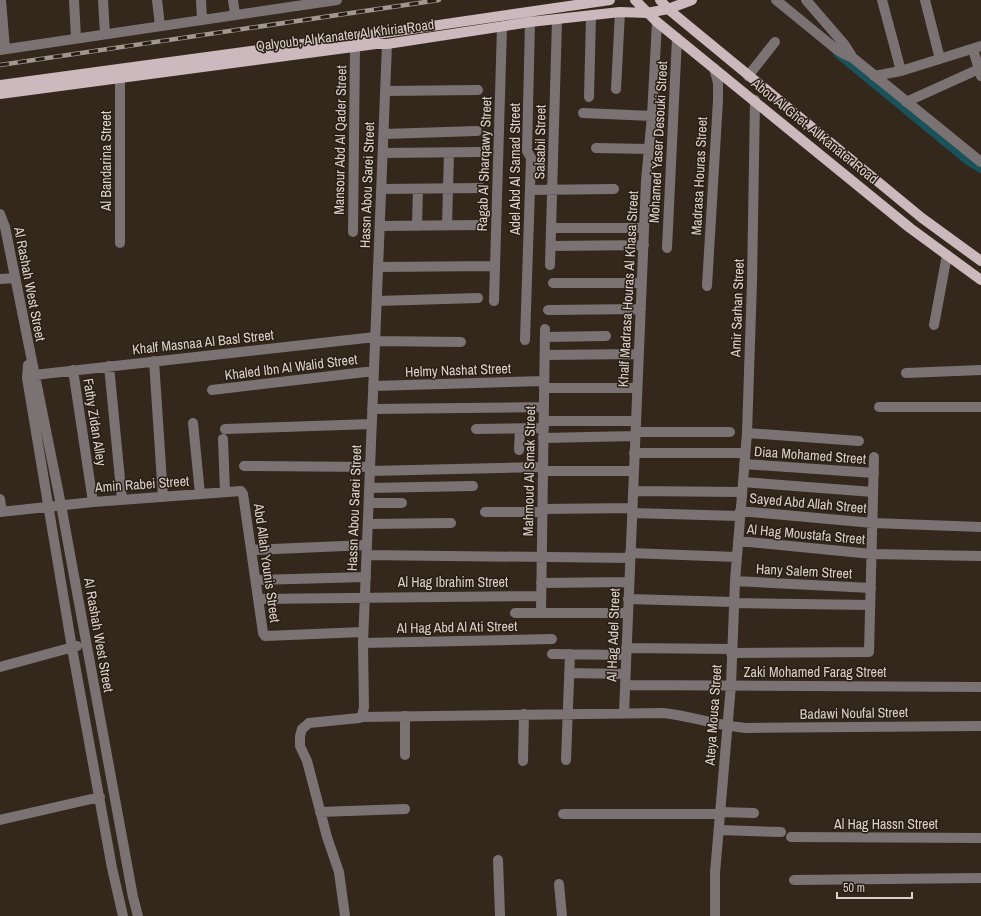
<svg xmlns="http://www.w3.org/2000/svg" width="981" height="916" viewBox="0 0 981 916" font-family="'Archivo Narrow',sans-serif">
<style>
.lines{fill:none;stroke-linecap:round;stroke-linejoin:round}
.canal{stroke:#195259;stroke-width:10}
.minor{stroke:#7b7274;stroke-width:10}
.major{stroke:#ccb9bd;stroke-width:10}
.rail-casing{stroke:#a19890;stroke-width:4.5}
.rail{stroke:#2a1e14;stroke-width:3;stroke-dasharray:9;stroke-linecap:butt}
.labels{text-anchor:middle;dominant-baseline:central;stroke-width:3;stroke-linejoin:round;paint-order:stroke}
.street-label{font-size:14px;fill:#d9d1ca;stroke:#2a1e14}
</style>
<rect width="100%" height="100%" fill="#34281d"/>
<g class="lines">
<path class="canal" d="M 838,53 L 968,160 L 981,168"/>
<path class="minor" d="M 1,0 L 5,49
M 74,0 L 76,38
M 103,0 L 105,34
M 157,0 L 160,26
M 201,0 L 202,20
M 233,0 L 235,15
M 776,0 L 836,49 L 844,54 L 853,58 L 981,162
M 806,0 L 844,44 L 853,58
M 882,0 L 901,71
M 925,0 L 940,59
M 973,49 L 981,76
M 0,50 L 337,0
M 748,76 L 775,42
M 874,76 L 901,71 L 981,46
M 120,78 L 120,243
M 616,89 L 620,12
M 385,91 L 478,90
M 589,97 L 591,16
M 906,102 L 979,69
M 583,113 L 652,116
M 384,134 L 477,131
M 596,148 L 649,149
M 383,153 L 480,152
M 381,189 L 481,188
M 530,190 L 614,189
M 0,214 L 5,227 L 61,505 L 133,897 L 138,916
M 447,225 L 449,153
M 380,226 L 479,225
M 417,226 L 418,189
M 552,228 L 644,228
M 353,232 L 355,48
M 551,246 L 644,245
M 667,248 L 677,38
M 550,265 L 557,20
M 378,267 L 495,266
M 0,279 L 15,278
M 553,283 L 642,283
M 707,286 L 718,100 L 718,83 L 714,68
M 377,301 L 478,298
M 494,301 L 502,27
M 548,310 L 641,309
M 934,325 L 947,255
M 545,337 L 606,336
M 525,340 L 531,158 L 527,151 L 530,22
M 375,341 L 461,342
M 545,355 L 639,354
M 154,361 L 163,497
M 28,365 L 27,378 L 72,648 L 112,868 L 123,916
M 109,366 L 122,500
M 73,370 L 93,502
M 906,373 L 981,370
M 34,375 L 375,337
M 373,386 L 544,381
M 544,388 L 637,388
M 212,390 L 374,371
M 879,407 L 981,407
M 372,409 L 544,407
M 544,421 L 636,421
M 193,423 L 200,494
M 225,429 L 372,424
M 476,429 L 544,428
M 636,432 L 730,432
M 747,433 L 859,441
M 543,438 L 635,436
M 223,439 L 225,492
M 519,450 L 520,429
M 634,453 L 745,453
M 744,464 L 874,473
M 244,466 L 370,467
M 370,471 L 543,467
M 543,471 L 634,471
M 743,482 L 873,492
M 369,488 L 473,486
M 633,491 L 742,492
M 0,499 L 2,512
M 369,503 L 402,503
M 542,509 L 632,508
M 740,511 L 873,523 L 981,527
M 0,512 L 93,502 L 241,491 L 243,494 L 263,633 L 265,636 L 363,632
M 485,512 L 542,512
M 632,513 L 739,516
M 368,524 L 451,523
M 738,541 L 872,554 L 981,556
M 251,550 L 367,545
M 630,553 L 736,557
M 367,555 L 630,558
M 256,580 L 366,577
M 735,581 L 871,588
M 541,583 L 629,582
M 258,599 L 541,596
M 628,599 L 733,602
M 733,603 L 870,605
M 515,613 L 628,613
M 541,613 L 545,329
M 363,643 L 552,639
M 626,648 L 731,649
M 731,653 L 869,652 L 874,457
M 552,654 L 626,655
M 0,667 L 77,646
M 569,673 L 625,674
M 625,685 L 981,687
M 624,713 L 646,181 L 652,116 L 657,22
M 405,716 L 405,755
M 361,717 L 663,713 C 692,716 718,726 746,728 L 981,726
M 566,760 L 570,654
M 523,761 L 524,714
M 320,812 L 405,809
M 720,812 L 754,813
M 563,814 L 720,814
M 0,820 L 100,797
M 719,830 L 781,832
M 791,837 L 981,838
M 498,860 L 500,916
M 794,880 L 981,878
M 559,884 L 562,916
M 345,916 L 339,872 L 327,837 L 307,761 L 300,746 L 300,736 L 302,729 L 309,723 L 359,718 L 362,716 L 364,707 L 363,643 L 387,44
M 715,916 L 715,873 L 731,685 L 735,581 L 747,433 L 752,282 L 755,100"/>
<path class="major" d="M 635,0 L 657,22 L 910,228 L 981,280
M 660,0 L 668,9 L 922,218 L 981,261
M 0,85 L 384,33 L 610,0
M 0,94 L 376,44 L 387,44 L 530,22 L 620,12 L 647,13 L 668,9 L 692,0"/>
<g class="rail-casing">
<path id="rail" d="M 0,65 L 439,0"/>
</g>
<use href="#rail" class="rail"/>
</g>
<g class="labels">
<g class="street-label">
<text transform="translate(345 35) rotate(-7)">Qalyoub, Al Kanater Al Khiria Road</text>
<text transform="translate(815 131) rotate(39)">Abou Al Ghet, Al Kanater Road</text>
<text transform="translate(340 140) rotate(-89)">Mansour Abd Al Qader Street</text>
<text transform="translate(540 142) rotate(-89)">Salsabil Street</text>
<text transform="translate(658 142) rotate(-87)">Mohamed Yaser Desouki Street</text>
<text transform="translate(106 161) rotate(-90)">Al Bandarina Street</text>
<text transform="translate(484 164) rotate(-88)">Ragab Al Sharqawy Street</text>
<text transform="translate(515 169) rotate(-90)">Adel Abd Al Samad Street</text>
<text transform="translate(699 176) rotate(-87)">Madrasa Houras Street</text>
<text transform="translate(367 185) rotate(-88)">Hassn Abou Sarei Street</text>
<text transform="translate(30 284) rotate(79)">Al Rashah West Street</text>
<text transform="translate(628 289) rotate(-87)">Khalf Madrasa Houras Al Khasa Street</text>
<text transform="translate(737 308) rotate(-88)">Amir Sarhan Street</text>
<text transform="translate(203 342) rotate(-6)">Khalf Masnaa Al Basl Street</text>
<text transform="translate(291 367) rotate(-7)">Khaled Ibn Al Walid Street</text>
<text transform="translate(458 370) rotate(-2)">Helmy Nashat Street</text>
<text transform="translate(95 422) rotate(81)">Fathy Zidan Alley</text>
<text transform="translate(810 455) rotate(4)">Diaa Mohamed Street</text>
<text transform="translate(529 471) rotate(-89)">Mahmoud Al Smak Street</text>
<text transform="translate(142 484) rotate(-4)">Amin Rabei Street</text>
<text transform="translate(808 503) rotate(5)">Sayed Abd Allah Street</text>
<text transform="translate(354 508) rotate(-88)">Hassn Abou Sarei Street</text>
<text transform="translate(806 534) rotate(5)">Al Hag Moustafa Street</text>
<text transform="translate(267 563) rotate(82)">Abd Allah Younis Street</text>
<text transform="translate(804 571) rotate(3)">Hany Salem Street</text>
<text x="453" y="582">Al Hag Ibrahim Street</text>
<text transform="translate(457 627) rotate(-1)">Al Hag Abd Al Ati Street</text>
<text transform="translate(99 635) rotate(80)">Al Rashah West Street</text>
<text transform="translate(613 635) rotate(-88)">Al Hag Adel Street</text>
<text x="815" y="672">Zaki Mohamed Farag Street</text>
<text transform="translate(854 713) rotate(-1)">Badawi Noufal Street</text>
<text transform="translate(713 715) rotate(-86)">Ateya Mousa Street</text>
<text x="886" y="824">Al Hag Hassn Street</text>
</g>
</g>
<path d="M837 892v6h75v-6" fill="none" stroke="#d9d1ca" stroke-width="2"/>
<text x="843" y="892" font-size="12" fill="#d9d1ca" stroke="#2a1e14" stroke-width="3" paint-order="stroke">50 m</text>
</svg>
